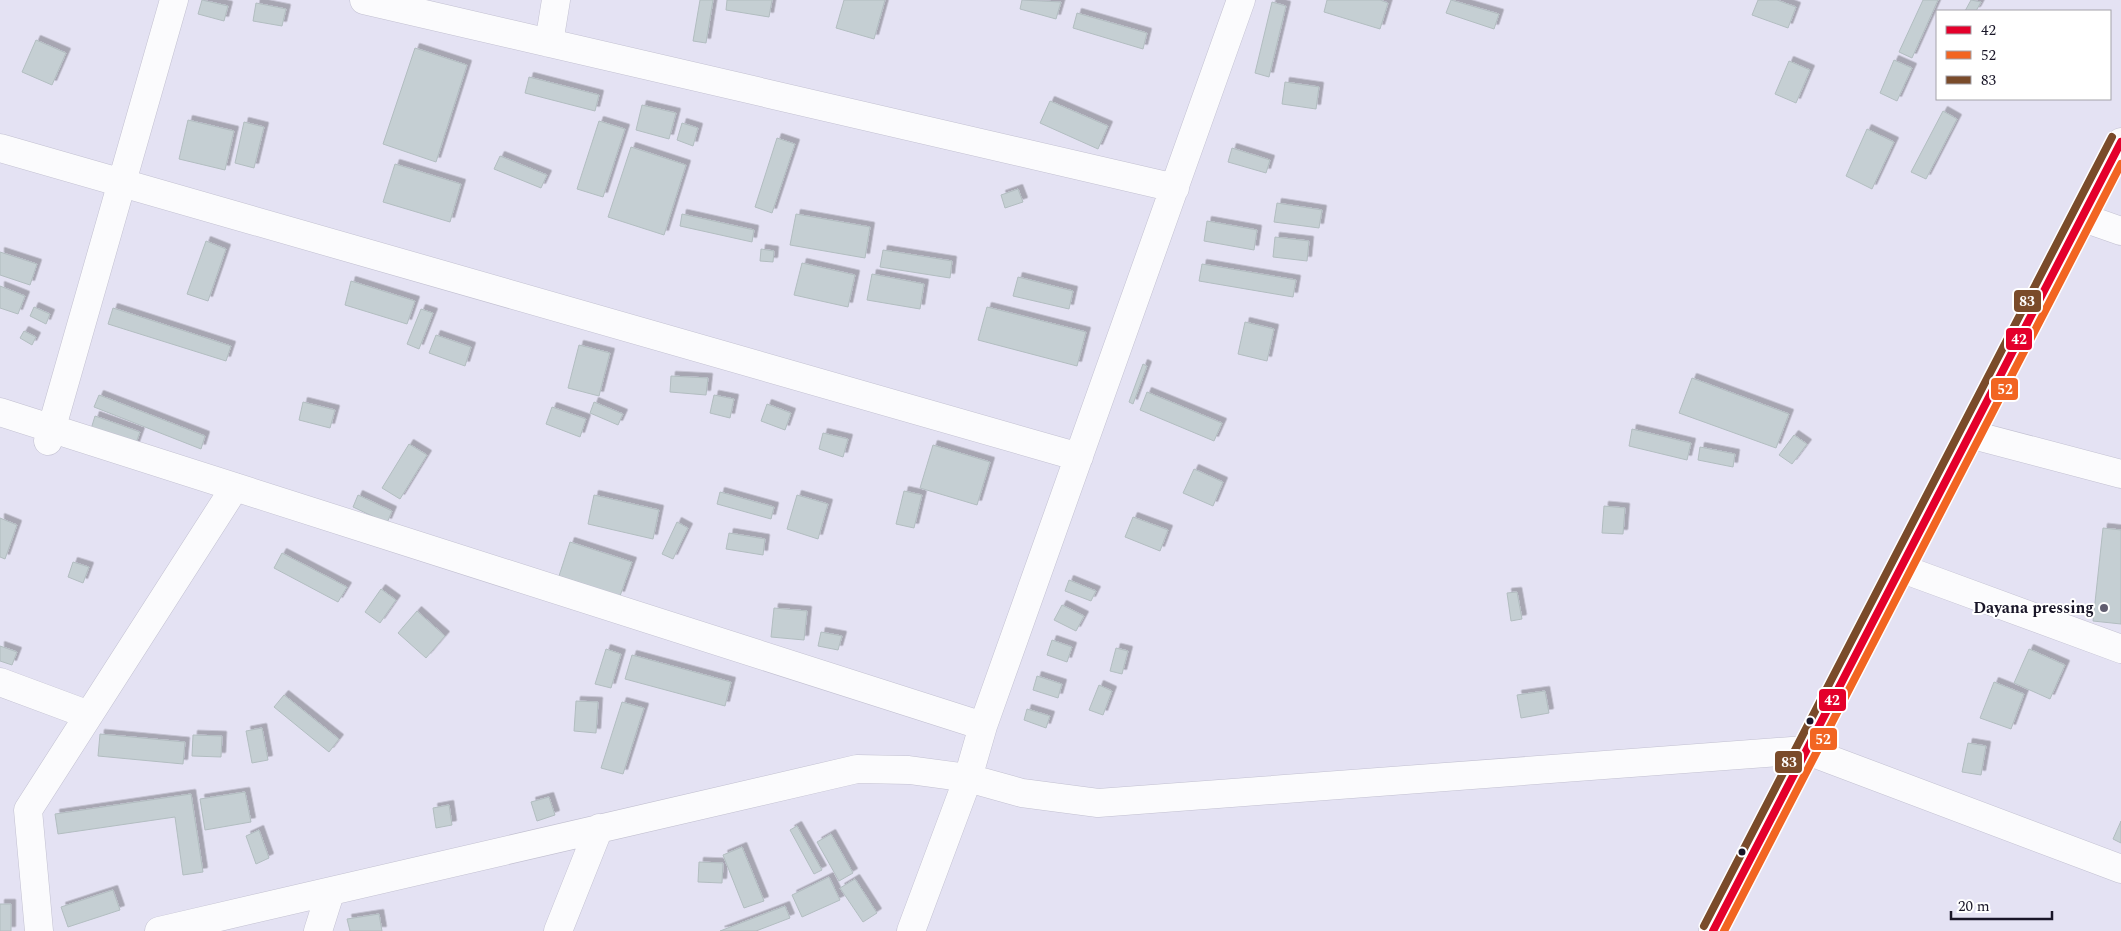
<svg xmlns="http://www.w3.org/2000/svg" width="2121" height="931" viewBox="0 0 2121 931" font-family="Spectral,serif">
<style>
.building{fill:#c5cfd3;stroke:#b2bdc0;filter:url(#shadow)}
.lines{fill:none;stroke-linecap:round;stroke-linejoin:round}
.minor-casing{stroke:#c2c0d1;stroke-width:29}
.trunk-casing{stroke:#c2c0d1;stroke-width:29}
.minor{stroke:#fbfbfd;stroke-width:28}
.trunk{stroke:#fbfbfd;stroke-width:28}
.bus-1-casing{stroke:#fff;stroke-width:11}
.bus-2-casing{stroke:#fff;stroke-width:11}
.bus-3-casing{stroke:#fff;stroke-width:11}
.bus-1{stroke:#e4002b;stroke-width:8}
.bus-2{stroke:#f26522;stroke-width:8}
.bus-3{stroke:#7a4b2a;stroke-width:8}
.poi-dot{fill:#605d6f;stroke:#fff;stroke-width:2}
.bus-dot{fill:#191628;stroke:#fff;stroke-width:2}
.labels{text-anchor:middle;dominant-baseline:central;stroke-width:4;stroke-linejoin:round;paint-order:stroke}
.poi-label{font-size:16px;font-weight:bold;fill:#191628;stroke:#fff;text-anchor:end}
.line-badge{stroke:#fff;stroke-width:2}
.badge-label{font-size:14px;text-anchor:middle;font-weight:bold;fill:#fff}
</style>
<defs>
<filter id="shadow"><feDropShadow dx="4.5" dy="-4.5" stdDeviation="0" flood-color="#0004"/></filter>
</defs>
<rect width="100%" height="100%" fill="#e4e2f3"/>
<path class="building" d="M 202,0 L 228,6 L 224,21 L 198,14 Z
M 700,0 L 713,0 L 706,43 L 693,41 Z
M 727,0 L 772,0 L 769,17 L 726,10 Z
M 844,0 L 885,0 L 874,39 L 836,28 Z
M 1022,0 L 1061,2 L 1056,19 L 1020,9 Z
M 1327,0 L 1380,0 L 1388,3 L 1380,29 L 1324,12 Z
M 1451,0 L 1499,14 L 1494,29 L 1446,13 Z
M 1758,0 L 1777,0 L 1796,7 L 1788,28 L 1752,15 Z
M 1923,0 L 1938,0 L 1912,58 L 1899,52 Z
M 1971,0 L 1981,2 L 1976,11 L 1965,11 Z
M 1272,2 L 1286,6 L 1269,77 L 1255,73 Z
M 256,3 L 286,9 L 282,26 L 253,21 Z
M 1077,13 L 1147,33 L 1143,49 L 1073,28 Z
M 36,40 L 66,53 L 52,85 L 22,72 Z
M 415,48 L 467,65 L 436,162 L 383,144 Z
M 1894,60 L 1912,68 L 1897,101 L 1880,93 Z
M 1789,61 L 1810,70 L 1796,103 L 1775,94 Z
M 529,77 L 599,95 L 595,111 L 525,93 Z
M 1285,82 L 1319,87 L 1316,109 L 1282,104 Z
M 1050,101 L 1108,126 L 1098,149 L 1040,123 Z
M 642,105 L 676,113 L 669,139 L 636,130 Z
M 1943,111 L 1957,119 L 1926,179 L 1911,172 Z
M 188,120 L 234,131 L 225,170 L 179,159 Z
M 599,121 L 625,129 L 603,197 L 577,189 Z
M 244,122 L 264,127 L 254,168 L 235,163 Z
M 682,123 L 698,128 L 693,146 L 677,140 Z
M 1867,129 L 1894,142 L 1872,189 L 1846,176 Z
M 777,138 L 795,144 L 772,213 L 755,207 Z
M 631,147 L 686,165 L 664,235 L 608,217 Z
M 1232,148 L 1270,160 L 1266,173 L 1228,162 Z
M 500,156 L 547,175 L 541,188 L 494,169 Z
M 395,164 L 461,184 L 450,222 L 383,202 Z
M 1018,189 L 1023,202 L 1005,208 L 1001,195 Z
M 1277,203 L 1322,210 L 1319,228 L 1274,222 Z
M 682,214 L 754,230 L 752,242 L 680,226 Z
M 796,214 L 870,227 L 865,258 L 790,245 Z
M 1207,221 L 1257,230 L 1254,250 L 1204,241 Z
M 1275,237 L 1309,241 L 1307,261 L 1273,257 Z
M 206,241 L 226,249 L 208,301 L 187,294 Z
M 761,249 L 774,251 L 773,262 L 760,261 Z
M 883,250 L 952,261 L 950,278 L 880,267 Z
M 0,252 L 37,264 L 30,285 L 0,275 Z
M 802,263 L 855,275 L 848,307 L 794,295 Z
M 1202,264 L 1296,280 L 1293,297 L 1199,281 Z
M 872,274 L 924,284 L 920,309 L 867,300 Z
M 1018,277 L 1073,291 L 1069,309 L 1013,296 Z
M 351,281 L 415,301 L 407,324 L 345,305 Z
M 0,286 L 25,296 L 18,314 L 0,308 Z
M 34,307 L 50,314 L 46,324 L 30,316 Z
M 987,307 L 1086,332 L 1077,366 L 978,340 Z
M 113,308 L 231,346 L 226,361 L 108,324 Z
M 421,309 L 433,313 L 419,349 L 407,344 Z
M 1245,322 L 1274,329 L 1267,361 L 1238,354 Z
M 24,331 L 36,337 L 32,345 L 20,338 Z
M 436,335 L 471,347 L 465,366 L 429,353 Z
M 579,345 L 610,353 L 599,396 L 568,388 Z
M 1143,364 L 1147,366 L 1133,404 L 1129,402 Z
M 671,376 L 708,378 L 706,395 L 670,392 Z
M 1692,378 L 1789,414 L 1776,448 L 1679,413 Z
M 1147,392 L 1222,423 L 1214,441 L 1140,410 Z
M 99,395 L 205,436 L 201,449 L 94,407 Z
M 714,395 L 734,399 L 730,418 L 710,413 Z
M 303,402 L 335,410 L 330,428 L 299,420 Z
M 594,402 L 623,414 L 618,425 L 590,413 Z
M 767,404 L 791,413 L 785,430 L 761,421 Z
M 552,407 L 586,419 L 580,437 L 546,424 Z
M 95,416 L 140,432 L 135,446 L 91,429 Z
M 1632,429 L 1691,443 L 1687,460 L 1629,446 Z
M 823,433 L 848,439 L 843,457 L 819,449 Z
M 1794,435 L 1807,444 L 1792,464 L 1779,455 Z
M 409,444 L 427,455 L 400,499 L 382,488 Z
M 933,445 L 990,462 L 977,505 L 920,488 Z
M 1700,447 L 1735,454 L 1733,467 L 1698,460 Z
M 1194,469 L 1223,482 L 1213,506 L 1183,493 Z
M 904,491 L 922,495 L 914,528 L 896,524 Z
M 720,492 L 774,507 L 771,519 L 717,504 Z
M 358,495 L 392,511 L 387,523 L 353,507 Z
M 594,495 L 659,510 L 653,539 L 588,524 Z
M 797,495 L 828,504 L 818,539 L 787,529 Z
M 1604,506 L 1625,508 L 1623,534 L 1602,533 Z
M 1133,517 L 1168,530 L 1160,551 L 1125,537 Z
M 0,518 L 17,525 L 5,559 L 0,557 Z
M 677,522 L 688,528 L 673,559 L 662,554 Z
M 2103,528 L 2121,530 L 2121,624 L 2093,621 Z
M 729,533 L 765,539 L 763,555 L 726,549 Z
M 570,542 L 632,562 L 620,596 L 559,576 Z
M 282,553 L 347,587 L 338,602 L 274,568 Z
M 73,562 L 89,567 L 83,583 L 68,577 Z
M 1069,580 L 1096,591 L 1091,601 L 1065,591 Z
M 381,589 L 396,600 L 380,623 L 365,612 Z
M 1517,592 L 1522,619 L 1511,621 L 1507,593 Z
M 1062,605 L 1084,616 L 1076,631 L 1054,620 Z
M 774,608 L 807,611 L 804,640 L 771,637 Z
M 417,611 L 445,636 L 426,658 L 398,633 Z
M 821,632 L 842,636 L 838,650 L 818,646 Z
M 1052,640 L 1072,647 L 1067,662 L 1047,655 Z
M 0,646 L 17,652 L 12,665 L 0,661 Z
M 1116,648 L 1128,651 L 1122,674 L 1110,671 Z
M 606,649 L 621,654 L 611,688 L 595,684 Z
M 2029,649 L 2065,665 L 2050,699 L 2014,683 Z
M 632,655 L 731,682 L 725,706 L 625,679 Z
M 1037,676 L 1062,684 L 1058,698 L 1033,690 Z
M 1994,682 L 2024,694 L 2011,729 L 1980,718 Z
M 1099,685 L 1112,691 L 1103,715 L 1089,710 Z
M 1545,691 L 1549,713 L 1521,718 L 1517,695 Z
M 284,695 L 339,739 L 329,752 L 274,707 Z
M 576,701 L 598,702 L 596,733 L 574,731 Z
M 622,702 L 644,708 L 623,774 L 601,768 Z
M 1027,709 L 1050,716 L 1046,728 L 1024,720 Z
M 262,728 L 268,760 L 252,763 L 246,731 Z
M 100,734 L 185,742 L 183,764 L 98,756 Z
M 193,735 L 222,736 L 221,757 L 192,756 Z
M 1968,743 L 1986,746 L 1981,775 L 1962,772 Z
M 245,792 L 251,822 L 205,830 L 200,799 Z
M 191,794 L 203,872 L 183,875 L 175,817 L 58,834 L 55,814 Z
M 549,797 L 555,815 L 537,821 L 531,802 Z
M 449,805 L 452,825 L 436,828 L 433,808 Z
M 2121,821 L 2121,843 L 2113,839 Z
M 797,826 L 822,870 L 814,874 L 790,830 Z
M 259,830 L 269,858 L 256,864 L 246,836 Z
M 831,834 L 853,873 L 839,881 L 817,842 Z
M 742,847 L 764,901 L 744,908 L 723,855 Z
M 699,862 L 723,863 L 722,883 L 698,882 Z
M 829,877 L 840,900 L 802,917 L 792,895 Z
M 855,879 L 877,913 L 863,922 L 840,888 Z
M 113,890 L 120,910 L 68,927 L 61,907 Z
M 0,904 L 11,904 L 11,931 L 0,931 Z
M 785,906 L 790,918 L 756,931 L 720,931 Z
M 379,914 L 382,931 L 350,931 L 347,919 Z"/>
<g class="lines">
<g class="minor-casing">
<path id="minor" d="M 364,0 L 1175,188
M 549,43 L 556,0
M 0,148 L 1079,457
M 2081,217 L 2121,231
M 0,412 L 983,726
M 1969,434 L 2121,474
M 48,441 L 174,0
M 1900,568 L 2121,649
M 0,682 L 89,715
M 39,931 L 28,810 L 235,487
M 159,931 L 857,769 L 909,770 L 968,778 L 1022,793 L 1098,803 L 1805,750 L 2121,869
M 318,931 L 330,893
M 558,931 L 599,828
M 911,931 L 968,778 L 983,726 L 1241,0"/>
</g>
<g class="trunk-casing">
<path id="trunk" d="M 1713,931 L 2121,142"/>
</g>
<use href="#minor" class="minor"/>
<use href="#trunk" class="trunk"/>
<g class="bus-1-casing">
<path id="bus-1" d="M 1713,931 L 2121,142"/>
</g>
<g class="bus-2-casing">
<path id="bus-2" d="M 1724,931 L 2121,164"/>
</g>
<g class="bus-3-casing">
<path id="bus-3" d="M 1704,926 L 2112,137"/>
</g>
<use href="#bus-1" class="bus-1"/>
<use href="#bus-2" class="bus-2"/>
<use href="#bus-3" class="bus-3"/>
</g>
<circle class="poi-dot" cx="2104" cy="608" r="5"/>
<g class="bus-dot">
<circle cx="1810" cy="721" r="4.5"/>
<circle cx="1742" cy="852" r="4.5"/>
</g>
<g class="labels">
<g class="poi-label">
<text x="2094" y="608">Dayana pressing</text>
</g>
</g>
<g class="line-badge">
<rect x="2013" y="289" width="29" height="24" rx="5" fill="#7a4b2a"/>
<rect x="2005" y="327" width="28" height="24" rx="5" fill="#e4002b"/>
<rect x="1990" y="377" width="29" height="24" rx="5" fill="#f26522"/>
<rect x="1818" y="688" width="29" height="24" rx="5" fill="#e4002b"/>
<rect x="1809" y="727" width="29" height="24" rx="5" fill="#f26522"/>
<rect x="1774" y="750" width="29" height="24" rx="5" fill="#7a4b2a"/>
</g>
<g class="badge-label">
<text x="2027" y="306">83</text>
<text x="2019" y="344">42</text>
<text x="2005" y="394">52</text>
<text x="1832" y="705">42</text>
<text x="1823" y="744">52</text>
<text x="1789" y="767">83</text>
</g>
<rect x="1936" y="10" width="175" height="90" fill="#ffffff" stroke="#a3a2a9"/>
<rect x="1946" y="26" width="25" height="8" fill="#e4002b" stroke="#a3a2a9"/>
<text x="1981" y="35" font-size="15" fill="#191628">42</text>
<rect x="1946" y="51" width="25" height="8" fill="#f26522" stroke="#a3a2a9"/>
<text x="1981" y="60" font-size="15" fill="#191628">52</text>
<rect x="1946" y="76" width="25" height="8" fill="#7a4b2a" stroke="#a3a2a9"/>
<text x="1981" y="85" font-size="15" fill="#191628">83</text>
<path d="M1951 911v8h101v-8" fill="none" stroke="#191628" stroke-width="2.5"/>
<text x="1958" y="911" font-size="15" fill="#191628" stroke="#ffffff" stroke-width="4" paint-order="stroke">20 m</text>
</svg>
